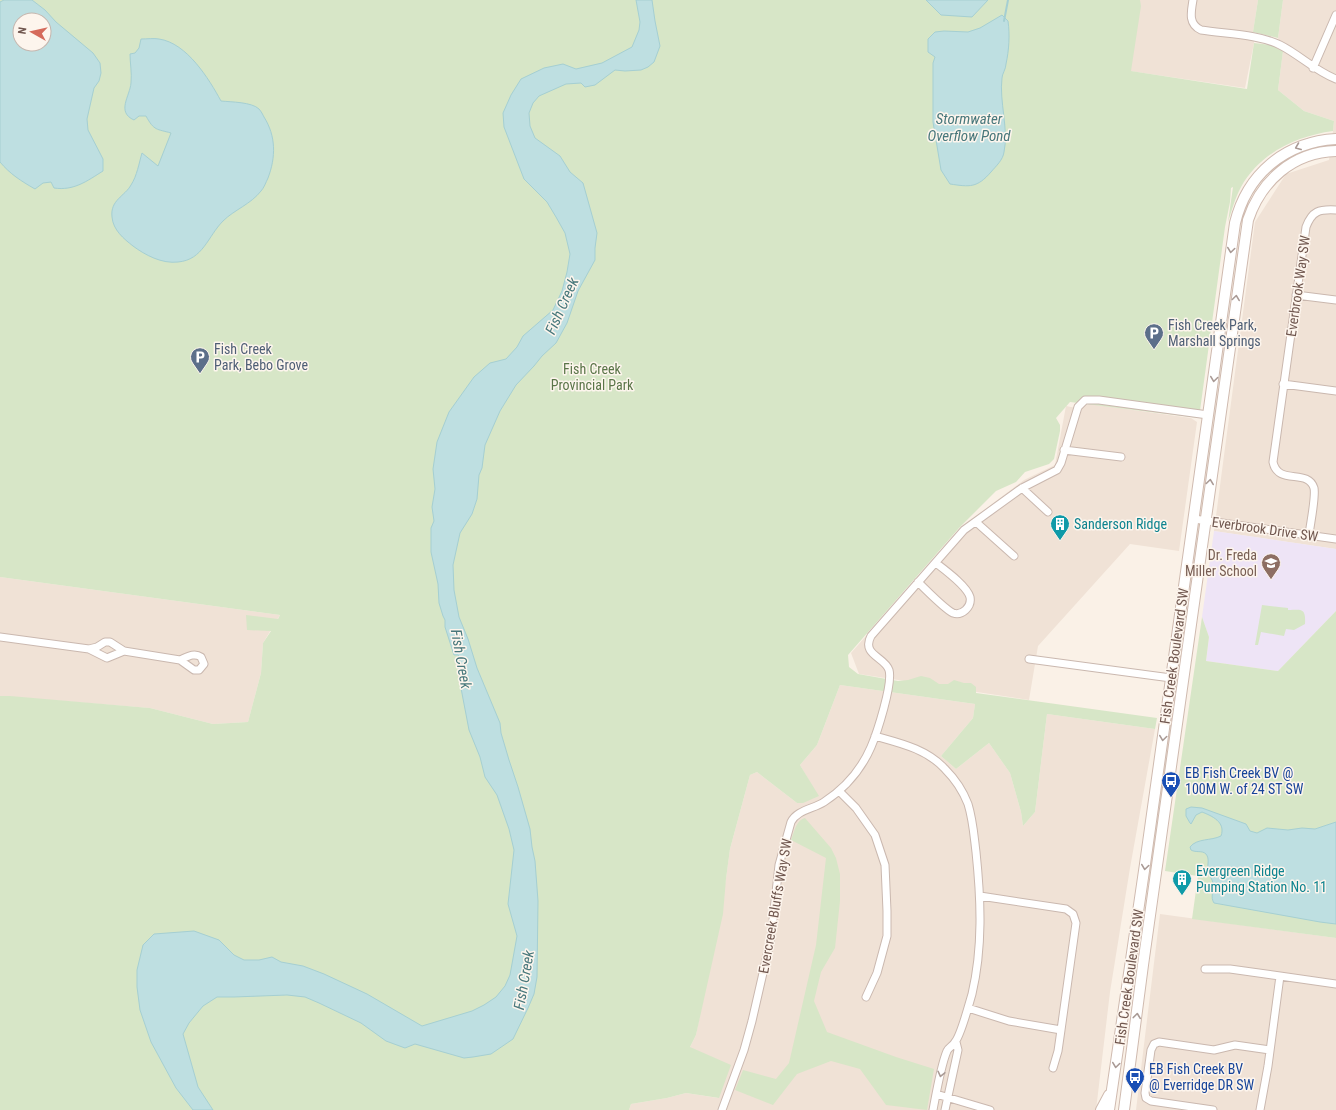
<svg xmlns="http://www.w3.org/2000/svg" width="1336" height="1110" viewBox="0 0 1336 1110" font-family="'Roboto Condensed',sans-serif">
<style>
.residential{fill:#f0e2d6}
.education{fill:#eee4f6}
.green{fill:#d7e6c7;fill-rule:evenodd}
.water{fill:#bedfe1;stroke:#a5cfd2;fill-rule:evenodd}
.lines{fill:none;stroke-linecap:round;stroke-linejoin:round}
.stream{stroke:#a5cfd2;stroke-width:2}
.minor-casing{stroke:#cab8af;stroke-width:9}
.secondary-casing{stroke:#cfbaaf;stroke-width:12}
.minor{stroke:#fff;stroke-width:7}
.secondary{stroke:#fff;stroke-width:10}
.oneway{stroke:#a99a95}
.labels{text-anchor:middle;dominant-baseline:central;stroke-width:3;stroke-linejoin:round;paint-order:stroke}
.street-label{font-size:14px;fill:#70574f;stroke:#fdf5ed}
.service-label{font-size:14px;fill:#4e5e75;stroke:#fdf5ed;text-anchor:start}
.park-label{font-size:14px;fill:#5a7548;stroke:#fdf5ed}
.culture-label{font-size:14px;fill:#0d838f;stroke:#fdf5ed;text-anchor:start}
.education-label{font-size:14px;fill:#785e54;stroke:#fdf5ed;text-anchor:end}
.transit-label{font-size:14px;fill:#164399;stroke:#fdf5ed;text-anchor:start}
.water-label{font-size:15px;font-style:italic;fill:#47777b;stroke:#fdf5ed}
</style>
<rect width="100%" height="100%" fill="#faf1e7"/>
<path class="residential" d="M 1140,0 L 1258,0 L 1253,32 L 1254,43 L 1245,88 L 1130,71 Z
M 1283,0 L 1336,0 L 1336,549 L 1214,531 L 1255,222 L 1286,174 L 1329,160 L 1333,131 L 1334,121 L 1304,111 L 1278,90 L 1283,51 L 1278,38 Z
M 1090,404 L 1191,418 L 1197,422 L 1179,551 L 1130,544 L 1038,646 L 1029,700 L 859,674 L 851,653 L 961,528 L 996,501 L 1024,480 L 1055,465 L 1066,406 L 1076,408 Z
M 0,577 L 280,615 L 263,643 L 261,673 L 248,722 L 213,724 L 150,708 L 0,696 Z
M 840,685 L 975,704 L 973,718 L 941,756 L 956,769 L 989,743 L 1010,773 L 1021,812 L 1023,826 L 1035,812 L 1047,714 L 1155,729 L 1130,868 L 1110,992 L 1096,1110 L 629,1110 L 631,1104 L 667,1098 L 686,1093 L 718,1098 L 690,1047 L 696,1035 L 726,879 L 730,849 L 750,775 L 757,772 L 797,803 L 818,796 L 800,765 L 817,745 Z
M 1160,914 L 1336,938 L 1336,1110 L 1136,1110 Z"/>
<path class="education" d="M 1214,531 L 1336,549 L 1336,611 L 1278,671 L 1206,661 L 1209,637 L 1202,617 Z"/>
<path class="green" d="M 0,0 L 1140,0 L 1141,6 L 1131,71 L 1247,89 L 1254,43 L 1271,45 L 1283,51 L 1278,90 L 1304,111 L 1334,121 L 1333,131 C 1296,136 1260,153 1241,187 C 1235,198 1232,210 1228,222 L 1233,187 L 1231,188 L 1230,202 L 1225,227 L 1199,418 L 1070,402 L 1056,418 L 1060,425 L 1060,431 L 1054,459 L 1049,464 L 1025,472 L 1016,482 L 996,491 L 959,528 L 848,655 L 849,667 L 858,674 L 898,681 L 908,680 L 921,676 L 930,678 L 939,684 L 948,684 L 954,680 L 964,683 L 971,683 L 976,687 L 976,693 L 1157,718 L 1155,729 L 1047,714 L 1035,812 L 1023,826 L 1021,812 L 1010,773 L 989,743 L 956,769 L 941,756 L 973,718 L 975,704 L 840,685 L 817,745 L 800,765 L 819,796 L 803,803 L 797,803 L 757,772 L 750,775 L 730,849 L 726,879 L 723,914 L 696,1035 L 690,1047 L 731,1065 L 719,1098 L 686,1093 L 667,1098 L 631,1104 L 629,1110 L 0,1110 L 0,696 L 10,696 L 150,708 L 213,724 L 248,722 L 261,673 L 263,643 L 271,631 L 247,630 L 246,615 L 278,619 L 280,615 L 0,577 ZM 20,20 L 44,20 L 44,44 L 20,44 Z
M 1258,0 L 1283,0 L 1278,38 L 1253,32 Z
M 1262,605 L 1288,608 L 1288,610 C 1301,610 1306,607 1305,624 L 1294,630 L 1286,629 L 1284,636 L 1261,632 L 1258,645 L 1255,645 Z
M 1336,611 L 1336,938 L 1192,919 L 1198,876 L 1165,871 L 1202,617 L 1209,637 L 1206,661 L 1278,671 Z
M 805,818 L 831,848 L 836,858 L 840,874 L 840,901 L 835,948 L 821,972 L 814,1001 L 827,1032 L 896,1057 L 934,1069 L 927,1110 L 886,1105 L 860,1069 L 831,1061 L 797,1074 L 773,1105 L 735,1090 L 743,1070 L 776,1079 L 789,1063 L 816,945 L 826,858 L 791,840 C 794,833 796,820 805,818 Z"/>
<path class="water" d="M 4,0 L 32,0 L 45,10 L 56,22 L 93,53 L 100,63 L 101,73 L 99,81 L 94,88 L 87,119 L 88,130 L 103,159 L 103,171 C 87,181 74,191 54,188 L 51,182 L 43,183 L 35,189 C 21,181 10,174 0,162 L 0,2 ZM 20,20 L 44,20 L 44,44 L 20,44 Z
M 636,0 L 652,0 L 655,21 L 660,46 L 654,62 L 648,67 L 641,70 L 625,71 L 615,70 L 595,85 L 585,87 L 581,83 L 566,84 L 539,96 L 533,103 L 529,113 L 530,126 L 535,138 L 560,156 L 570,172 L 583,183 L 597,233 L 595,248 L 595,260 L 578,291 L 567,323 L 556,343 L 542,356 L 534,366 L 516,385 L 500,411 L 485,445 L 482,468 L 479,475 L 477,499 L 472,514 L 460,533 L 453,565 L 454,590 L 459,617 L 468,639 L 477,668 L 500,723 L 501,733 L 509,760 L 518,787 L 530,829 L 532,847 L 535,861 L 538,901 L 537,977 L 534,994 L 528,1008 L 513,1039 L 491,1054 L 473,1057 L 464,1058 L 415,1044 L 405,1048 L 386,1041 L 361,1023 L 319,1003 L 305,997 L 287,995 L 234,997 L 217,997 L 203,1006 L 189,1023 L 183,1034 L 198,1087 L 213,1110 L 193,1110 L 176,1088 L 151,1042 L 140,1010 L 137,987 L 137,970 L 143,945 L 154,934 L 194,931 L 219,940 L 234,955 L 244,960 L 259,960 L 272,957 L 281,962 L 303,966 L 324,974 L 367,994 L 422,1026 L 472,1011 L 484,1005 L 496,997 L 505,986 L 510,975 L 517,936 L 508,904 L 514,850 L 509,829 L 497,795 L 485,777 L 480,757 L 469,730 L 460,683 L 458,663 L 461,659 L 458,655 L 454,655 L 445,627 L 445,620 L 443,616 L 439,603 L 438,584 L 431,552 L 431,528 L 434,521 L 432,507 L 435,489 L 433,469 L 437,442 L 449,412 L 474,377 L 490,363 L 506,359 L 517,347 L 523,336 L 553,310 L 562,291 L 567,272 L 570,254 L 565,233 L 556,217 L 547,202 L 524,179 L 504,127 L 503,113 L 511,95 L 521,79 L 544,68 L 563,64 L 576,69 L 602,63 L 632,47 L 639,30 L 640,22 Z
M 926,0 L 988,0 L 972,17 L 941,15 Z
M 1002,15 L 1008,21 C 1010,35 1009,50 1006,64 C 1006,69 1002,74 1002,78 C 999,101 1009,130 1004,152 C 1003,160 996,166 991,172 C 977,188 970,187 950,184 L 941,170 L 933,122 L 933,63 L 935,57 L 928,52 L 928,39 L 935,32 L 944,31 L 968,32 L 980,28 Z
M 141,39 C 147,39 154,38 159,39 C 187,43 209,79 221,101 C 231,102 252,102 259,109 C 261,111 263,115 264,117 C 276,136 276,157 268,178 C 266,182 264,188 261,191 C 251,204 234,210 223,221 C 208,236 203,260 178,262 C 162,264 145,255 133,246 C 124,239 113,230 112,217 C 110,200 125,196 131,185 C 137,176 139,163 142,153 L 158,166 L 171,133 C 157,129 154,131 146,116 L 139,116 L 134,120 C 116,112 130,96 131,83 C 132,73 130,63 130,54 L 135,53 L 139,48 Z
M 1191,807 L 1202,808 L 1246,824 L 1250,831 L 1257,833 L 1267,828 L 1288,830 L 1302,828 L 1315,829 L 1336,822 L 1336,924 L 1320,922 L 1214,903 C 1210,897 1214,891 1213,884 C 1213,879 1208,875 1208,870 C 1207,865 1210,859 1206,854 C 1202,850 1196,853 1191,850 L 1190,847 C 1197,838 1211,841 1221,836 C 1226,822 1212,816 1202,812 L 1196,815 L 1191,824 L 1190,823 L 1186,816 L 1186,809 Z"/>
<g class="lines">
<path class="stream" d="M 1004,21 L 1008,0"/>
<g class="minor-casing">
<path id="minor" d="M 1193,0 C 1191,12 1188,24 1201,30 C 1226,34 1258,34 1280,45 C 1300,55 1315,71 1336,79
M 1313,68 L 1336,15
M 1296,295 L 1336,300
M 1283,384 L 1336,391
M 1064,450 L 1121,457
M 1022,488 L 1048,512
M 1194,519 L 1336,539
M 976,522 L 1014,556
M 1309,535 C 1310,525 1316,497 1314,488 C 1308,468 1278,486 1273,462 L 1306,227 C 1312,211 1319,209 1336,210
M 918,582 C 925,589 946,610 953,613 C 962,616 972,607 970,597 C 967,586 945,570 936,563
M 0,637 L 89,649 L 107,658 L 124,651
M 89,649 L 97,647 L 105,642 L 110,642 L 124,651 L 180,660 L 194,670 L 199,670 L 204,664 L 201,657 C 194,652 187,657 180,660
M 1029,659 L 1171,678
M 875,736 C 900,743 927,749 945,769 C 955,779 963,791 968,804 C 973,820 974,836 976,852 C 981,900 983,947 972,994 C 969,1004 961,1035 955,1042 C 953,1046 949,1047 947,1051 C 941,1065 936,1094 933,1110
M 839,791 L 856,808 L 875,835 L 885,865 L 887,911 L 887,936 L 877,973 L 866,997
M 1205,969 L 1230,969 L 1280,976
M 968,1008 L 1009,1021 L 1061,1030 L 1076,923 L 1073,914 L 1066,909 L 980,896
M 1053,1068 L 1058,1051 L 1061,1030
M 936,1094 L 990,1110
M 722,1110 L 744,1050 L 752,1021 L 771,938 L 779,865 L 791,822 C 797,810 813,809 824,802 C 844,789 861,770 871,747 C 877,733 893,684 889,670 C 885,657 861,655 871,636 L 964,530 L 1022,488 L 1057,470 L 1061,463 L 1078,407 L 1085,400 L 1099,400 L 1208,415
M 945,1110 L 958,1050 L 956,1042
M 1213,1110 L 1151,1101 L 1146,1098 L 1145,1093 L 1151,1050 L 1154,1044 L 1159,1042 L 1214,1050 L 1235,1045 L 1270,1050
M 1260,1110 L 1268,1066 L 1280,976 L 1336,984"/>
</g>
<g class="secondary-casing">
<path id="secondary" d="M 1101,1110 L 1109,1095
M 1109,1110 L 1145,864 L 1235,223 C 1247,174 1285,142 1336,139
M 1124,1110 L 1143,965 L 1248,220 C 1261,181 1293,152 1336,151"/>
</g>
<use href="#minor" class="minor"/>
<use href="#secondary" class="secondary"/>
</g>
<defs><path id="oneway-chevron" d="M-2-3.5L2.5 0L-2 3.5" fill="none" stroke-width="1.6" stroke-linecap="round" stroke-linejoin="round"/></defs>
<g class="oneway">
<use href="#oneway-chevron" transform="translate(1298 147) rotate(158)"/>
<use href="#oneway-chevron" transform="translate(1231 250) rotate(98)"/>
<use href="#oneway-chevron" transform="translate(1236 298) rotate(-82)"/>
<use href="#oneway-chevron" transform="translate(1214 379) rotate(98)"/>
<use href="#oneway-chevron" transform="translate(1210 482) rotate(-82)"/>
<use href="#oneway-chevron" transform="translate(1163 738) rotate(98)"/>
<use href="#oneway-chevron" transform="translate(1145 867) rotate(98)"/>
<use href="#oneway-chevron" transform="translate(1137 1016) rotate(-83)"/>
<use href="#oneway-chevron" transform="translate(1116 1065) rotate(98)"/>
<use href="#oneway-chevron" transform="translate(941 1074) rotate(103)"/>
</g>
<defs>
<g id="parking-pin" transform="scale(1)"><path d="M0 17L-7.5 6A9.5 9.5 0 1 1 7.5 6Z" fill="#5c6f8a" stroke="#fdf5ed"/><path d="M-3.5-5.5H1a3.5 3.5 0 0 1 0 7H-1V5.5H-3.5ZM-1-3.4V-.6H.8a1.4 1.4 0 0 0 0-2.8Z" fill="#fff"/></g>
<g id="building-pin" transform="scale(1)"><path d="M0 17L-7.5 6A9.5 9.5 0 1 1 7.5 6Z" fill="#0f9aa8" stroke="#fdf5ed"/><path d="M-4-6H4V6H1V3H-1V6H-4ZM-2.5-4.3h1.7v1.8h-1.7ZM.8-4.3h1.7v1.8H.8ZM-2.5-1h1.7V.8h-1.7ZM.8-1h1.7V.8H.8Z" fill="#fff"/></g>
<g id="school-pin" transform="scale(1)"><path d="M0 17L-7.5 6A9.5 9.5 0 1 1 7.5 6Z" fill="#8d6e63" stroke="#fdf5ed"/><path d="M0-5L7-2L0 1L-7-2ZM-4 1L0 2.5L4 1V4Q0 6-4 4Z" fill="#fff"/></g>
<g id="bus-pin" transform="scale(1)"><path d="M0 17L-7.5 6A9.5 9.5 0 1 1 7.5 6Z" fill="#1a4fb4" stroke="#fdf5ed"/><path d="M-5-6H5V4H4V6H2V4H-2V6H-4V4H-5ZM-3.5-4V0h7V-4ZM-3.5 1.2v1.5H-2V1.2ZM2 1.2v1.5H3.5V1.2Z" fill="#fff"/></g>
</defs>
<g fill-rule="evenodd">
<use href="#parking-pin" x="1154" y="333"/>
<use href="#parking-pin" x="200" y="357"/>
<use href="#building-pin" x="1060" y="524"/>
<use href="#school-pin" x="1271" y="563"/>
<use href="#bus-pin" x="1171" y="781"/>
<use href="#building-pin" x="1182" y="879"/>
<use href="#bus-pin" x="1135" y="1077"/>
</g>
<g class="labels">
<g class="street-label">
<text transform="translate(1298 286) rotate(-82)">Everbrook Way SW</text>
<text transform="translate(1265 529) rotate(8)">Everbrook Drive SW</text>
<text transform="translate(1174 656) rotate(-82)">Fish Creek Boulevard SW</text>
<text transform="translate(775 906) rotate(-80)">Evercreek Bluffs Way SW</text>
<text transform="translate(1129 977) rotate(-82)">Fish Creek Boulevard SW</text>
</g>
<g class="service-label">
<text x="1168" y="325">Fish Creek Park,<tspan x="1168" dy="16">Marshall Springs</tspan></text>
<text x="214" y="349">Fish Creek<tspan x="214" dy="16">Park, Bebo Grove</tspan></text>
</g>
<g class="park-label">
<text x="592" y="369">Fish Creek<tspan x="592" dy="16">Provincial Park</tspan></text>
</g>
<g class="culture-label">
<text x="1074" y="524">Sanderson Ridge</text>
<text x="1196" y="871">Evergreen Ridge<tspan x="1196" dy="16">Pumping Station No. 11</tspan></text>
</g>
<g class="education-label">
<text x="1257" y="555">Dr. Freda<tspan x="1257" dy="16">Miller School</tspan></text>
</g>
<g class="transit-label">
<text x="1185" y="773">EB Fish Creek BV @<tspan x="1185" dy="16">100M W. of 24 ST SW</tspan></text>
<text x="1149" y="1069">EB Fish Creek BV<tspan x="1149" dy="16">@ Everridge DR SW</tspan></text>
</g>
<g class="water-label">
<text x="969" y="119">Stormwater<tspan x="969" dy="17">Overflow Pond</tspan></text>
<text transform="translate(562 306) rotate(-66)">Fish Creek</text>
<text transform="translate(461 659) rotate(80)">Fish Creek</text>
<text transform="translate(524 980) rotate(-80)">Fish Creek</text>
</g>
</g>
<g transform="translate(32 32) rotate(278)"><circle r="19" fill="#fdf5ed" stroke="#c5b6ae"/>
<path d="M0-3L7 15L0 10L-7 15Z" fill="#d56a5b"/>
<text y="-6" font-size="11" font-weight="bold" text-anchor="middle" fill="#70574f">N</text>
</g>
</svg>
